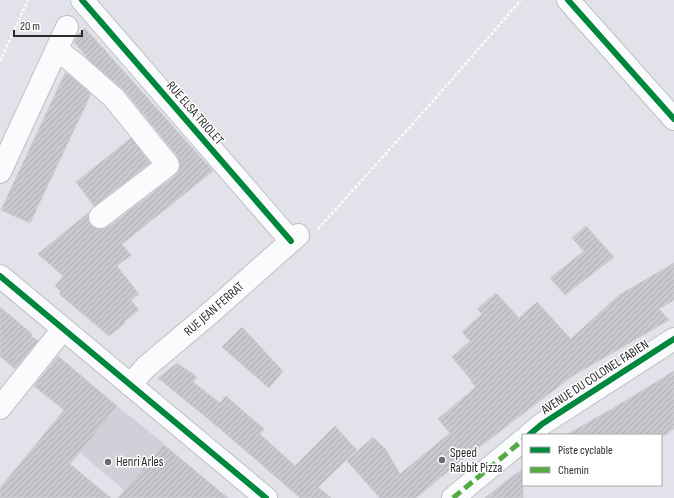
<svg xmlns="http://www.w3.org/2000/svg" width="674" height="498" viewBox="0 0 674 498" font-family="'Sofia Sans Condensed',sans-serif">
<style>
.plaza{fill:#d0d0d9}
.building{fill:url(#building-hatch);stroke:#cdcdd5}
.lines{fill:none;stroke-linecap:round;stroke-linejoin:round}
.minor-casing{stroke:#c0c0c1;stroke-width:24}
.path{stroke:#fafbfc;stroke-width:2.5;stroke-dasharray:3 2;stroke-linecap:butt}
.minor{stroke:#fafbfc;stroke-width:22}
.quiet{stroke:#54ab44;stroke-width:5;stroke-dasharray:10 5;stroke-linecap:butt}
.cycleway-casing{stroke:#fff;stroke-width:8}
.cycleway{stroke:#00873e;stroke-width:6}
.poi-dot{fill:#6b6b6e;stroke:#fff;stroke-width:1.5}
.labels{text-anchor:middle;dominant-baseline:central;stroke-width:3;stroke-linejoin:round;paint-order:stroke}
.street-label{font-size:13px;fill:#2b2b2b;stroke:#fff}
.poi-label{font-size:13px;fill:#2b2b2b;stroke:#fff;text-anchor:start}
</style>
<defs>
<pattern id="building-hatch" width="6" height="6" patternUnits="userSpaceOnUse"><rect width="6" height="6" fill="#c8c9cf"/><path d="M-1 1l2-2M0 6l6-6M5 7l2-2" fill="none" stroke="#acadb2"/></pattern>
</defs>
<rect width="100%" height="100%" fill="#e1e2ea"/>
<path class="plaza" d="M 117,406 L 163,443 L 124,490 L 79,452 Z"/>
<path class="building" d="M 85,28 L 213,171 L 122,244 L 131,255 L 117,266 L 139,294 L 131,300 L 139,310 L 124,322 L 125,323 L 109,336 L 59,294 L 61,292 L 55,286 L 63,276 L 38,254 L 88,213 L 88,219 L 90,224 L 95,228 L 101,229 L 108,227 L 176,175 L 179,170 L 180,164 L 178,157 L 124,90 L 90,61 L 74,42 L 77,36 Z
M 65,73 L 69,75 L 91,94 L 30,223 L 1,210 Z
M 131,138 L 150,163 L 94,206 L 76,182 Z
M 586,226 L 614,257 L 565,295 L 550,278 L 584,251 L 572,238 Z
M 674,263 L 674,300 L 659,309 L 669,320 L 571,377 L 452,468 L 416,498 L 380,498 L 347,461 L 373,437 L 386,450 L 400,474 L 450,433 L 438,419 L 476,387 L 471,382 L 472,381 L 452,357 L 470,341 L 462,332 L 482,314 L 477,309 L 496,293 L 519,318 L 537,302 L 571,339 L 619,295 Z
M 0,307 L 32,334 L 31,336 L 38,341 L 15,369 L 0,356 Z
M 242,327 L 283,371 L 269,388 L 222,347 Z
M 58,356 L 117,406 L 70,464 L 111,498 L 0,498 L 0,488 L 64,410 L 34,386 Z
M 177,363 L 197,377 L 193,382 L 220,403 L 226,396 L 264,429 L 260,434 L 295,466 L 335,426 L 357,450 L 318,487 L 331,498 L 300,498 L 246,451 L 207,418 L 158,378 Z
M 674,371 L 674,429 L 665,435 L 566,435 L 612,409 Z
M 163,444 L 228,498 L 118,498 Z
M 523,469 L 523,498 L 485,498 L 506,481 Z"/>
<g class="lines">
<g class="minor-casing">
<path id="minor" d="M 82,0 L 291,241
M 568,0 L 674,119
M 57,50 L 73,62 L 114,98 L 168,165 L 100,217
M 0,172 L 67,27
M 0,276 L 266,498
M 130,385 L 146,367 L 209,314 L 298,235
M 0,408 L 63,329
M 529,435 L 542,424 L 674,339
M 453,498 L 523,440"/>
</g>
<path class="path" d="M 0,61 L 28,0
M 318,229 L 434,100 L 521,0"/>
<use href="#minor" class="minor"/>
<path class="quiet" d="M 453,498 L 523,440"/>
<g class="cycleway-casing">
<path id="cycleway" d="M 82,0 L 291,241
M 568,0 L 674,119
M 0,276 L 266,498
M 529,435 L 542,424 L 674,339"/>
</g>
<use href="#cycleway" class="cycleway"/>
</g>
<g class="poi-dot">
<circle cx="442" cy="460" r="4"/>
<circle cx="108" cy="462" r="4"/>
</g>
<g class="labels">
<g class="street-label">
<text transform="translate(195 113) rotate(49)">RUE ELSA TRIOLET</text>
<text transform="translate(214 309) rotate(-41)">RUE JEAN FERRAT</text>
<text transform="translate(595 377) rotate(-33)">AVENUE DU COLONEL FABIEN</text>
</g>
<g class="poi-label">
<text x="450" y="453">Speed<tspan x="450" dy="15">Rabbit Pizza</tspan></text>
<text x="116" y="462">Henri Arles</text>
</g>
</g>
<rect x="522" y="434" width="140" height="52" fill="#ffffff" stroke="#aaaaaa"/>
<rect x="530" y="447" width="20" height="6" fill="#00873e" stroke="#aaaaaa"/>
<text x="558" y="454" font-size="12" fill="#2b2b2b">Piste cyclable</text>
<rect x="530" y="467" width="20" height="6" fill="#54ab44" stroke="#aaaaaa"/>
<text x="558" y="474" font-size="12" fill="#2b2b2b">Chemin</text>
<path d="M14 30v6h68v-6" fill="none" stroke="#2b2b2b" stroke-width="2"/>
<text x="20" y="30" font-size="12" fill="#2b2b2b" stroke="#ffffff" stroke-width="3" paint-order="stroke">20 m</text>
</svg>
